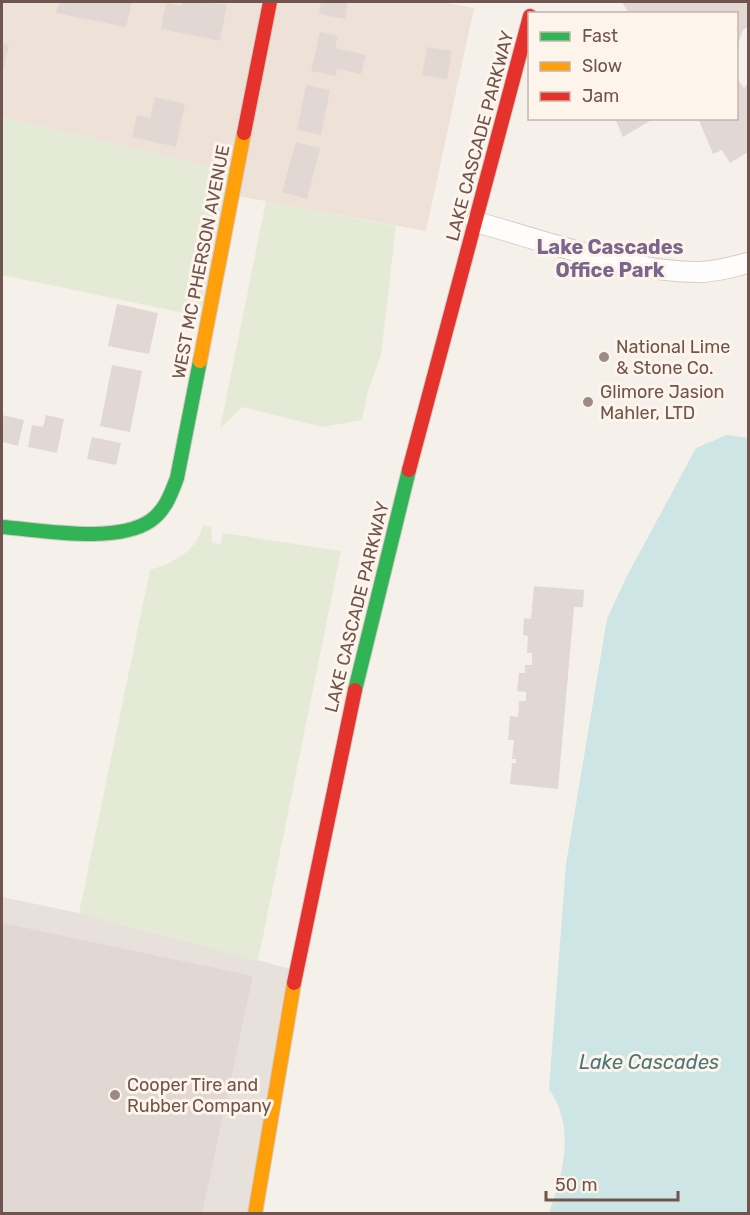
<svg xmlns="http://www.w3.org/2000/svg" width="750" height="1215" viewBox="0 0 750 1215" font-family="Rubik,sans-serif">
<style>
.residential{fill:#eee1d8}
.industrial{fill:#e7e0db}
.green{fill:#e5ead6}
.water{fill:#cde5e4}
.building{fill:#e2d8d3}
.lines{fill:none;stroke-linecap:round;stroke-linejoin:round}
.street-casing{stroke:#d5cdc8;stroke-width:22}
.fast-casing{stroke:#d4cbc6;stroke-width:16}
.slow-casing{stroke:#d4cbc6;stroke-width:16}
.jam-casing{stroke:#d4cbc6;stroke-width:16}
.street{stroke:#fefdfc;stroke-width:20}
.fast{stroke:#30b455;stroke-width:14}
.slow{stroke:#ff9f0a;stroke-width:14}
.jam{stroke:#e5322d;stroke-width:14}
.poi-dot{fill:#9f8b85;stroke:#fdf4eb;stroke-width:2}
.labels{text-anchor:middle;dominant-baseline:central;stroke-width:6;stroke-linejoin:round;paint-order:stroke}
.street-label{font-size:18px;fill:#70554e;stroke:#fdf4eb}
.poi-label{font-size:18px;fill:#70554e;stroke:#fdf4eb;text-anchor:start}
.neighbourhood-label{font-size:20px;font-weight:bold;fill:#7a668c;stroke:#fdf4eb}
.water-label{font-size:20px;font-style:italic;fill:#47787a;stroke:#fdf4eb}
</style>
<rect width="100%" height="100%" fill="#f6f0ea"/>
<path class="residential" d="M 2,2 L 442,2 L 474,8 L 426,231 L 232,195 L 236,173 L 2,117 Z"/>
<path class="industrial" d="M 2,897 L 79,913 L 295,970 L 255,1213 L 2,1214 Z"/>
<path class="green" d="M 2,117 L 236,173 L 208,318 L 2,275 Z
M 266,201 L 396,226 L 381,355 L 368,391 L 362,420 L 322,427 L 242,407 L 220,429 Z
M 203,525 L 211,527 L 212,543 L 221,544 L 223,533 L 341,551 L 258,961 L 79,913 L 150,570 C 175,562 196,552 203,525 Z"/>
<path class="water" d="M 727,435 L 748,438 L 748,1213 L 549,1213 C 563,1173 576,1128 549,1089 L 566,864 L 607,619 L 627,576 L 696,448 Z"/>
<path class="building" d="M 59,2 L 132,2 L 126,27 L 56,13 Z
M 182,2 L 227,4 L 220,41 L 161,29 L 166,3 L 181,6 Z
M 321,2 L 348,2 L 345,19 L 319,14 Z
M 622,2 L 748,2 L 748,27 L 743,30 L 736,50 L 736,14 L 629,14 Z
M 320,32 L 338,36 L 335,48 L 366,55 L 361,74 L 337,69 L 336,76 L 311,71 Z
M 2,44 L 9,45 L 2,74 Z
M 427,47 L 452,51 L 447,79 L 422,75 Z
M 736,77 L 744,88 L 748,84 L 748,152 L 730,163 L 722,150 L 713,154 L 698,118 L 736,118 Z
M 306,85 L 330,90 L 321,135 L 297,130 Z
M 155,97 L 185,104 L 176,147 L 132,137 L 137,115 L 150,118 Z
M 615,118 L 655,118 L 623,137 Z
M 296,142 L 320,148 L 307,199 L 282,192 Z
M 117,304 L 158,313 L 149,354 L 108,346 Z
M 112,365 L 142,371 L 130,432 L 100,426 Z
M 2,415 L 24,420 L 18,446 L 2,442 Z
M 46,415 L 64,419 L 57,453 L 28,447 L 32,425 L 43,427 Z
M 92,437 L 121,443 L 116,465 L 87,459 Z
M 534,586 L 584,590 L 583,607 L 574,607 L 558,789 L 510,784 L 512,763 L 516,763 L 516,759 L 512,759 L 514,740 L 508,740 L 510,716 L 518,717 L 519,701 L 526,701 L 526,692 L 517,691 L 519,673 L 525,673 L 525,665 L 532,665 L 532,653 L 527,653 L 528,636 L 523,635 L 524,618 L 531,619 Z
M 2,923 L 253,976 L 202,1214 L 2,1214 Z"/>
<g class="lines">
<g class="street-casing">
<path id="street" d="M 476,222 C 541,240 633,273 699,272 C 716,272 732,267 748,263"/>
</g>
<g class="fast-casing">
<path id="fast" d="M 2,527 C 42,530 116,544 150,521 C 165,511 171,494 177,478 L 200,361
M 355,690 L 409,470"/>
</g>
<g class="slow-casing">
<path id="slow" d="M 200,361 L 244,133
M 255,1214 L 294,983"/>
</g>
<g class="jam-casing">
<path id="jam" d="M 244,133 L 270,2
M 409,470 L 530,16
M 294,983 L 355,690"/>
</g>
<use href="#street" class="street"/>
<use href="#fast" class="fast"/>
<use href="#slow" class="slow"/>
<use href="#jam" class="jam"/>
</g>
<g class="poi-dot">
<circle cx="604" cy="357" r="6"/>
<circle cx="588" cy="402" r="6"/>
<circle cx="115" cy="1095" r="6"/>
</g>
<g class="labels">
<g class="street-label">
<text transform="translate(480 136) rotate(-75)">LAKE CASCADE PARKWAY</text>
<text transform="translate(201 262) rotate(-79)">WEST MC PHERSON AVENUE</text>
<text transform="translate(357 607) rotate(-76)">LAKE CASCADE PARKWAY</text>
</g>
<g class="poi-label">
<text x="616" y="347">National Lime<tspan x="616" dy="21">&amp; Stone Co.</tspan></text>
<text x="600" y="392">Glimore Jasion<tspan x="600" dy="21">Mahler, LTD</tspan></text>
<text x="127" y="1085">Cooper Tire and<tspan x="127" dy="21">Rubber Company</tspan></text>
</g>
<g class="neighbourhood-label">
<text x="610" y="247">Lake Cascades<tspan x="610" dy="23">Office Park</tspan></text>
</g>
<g class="water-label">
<text x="649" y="1062">Lake Cascades</text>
</g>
</g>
<rect width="750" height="1215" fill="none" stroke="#70554e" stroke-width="6"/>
<rect x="528" y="12" width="210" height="108" fill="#fdf4eb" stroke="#c5b4ac" stroke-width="1.5"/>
<rect x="540" y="32" width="30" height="9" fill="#30b455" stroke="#c5b4ac" stroke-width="1.5"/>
<text x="582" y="42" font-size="18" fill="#70554e">Fast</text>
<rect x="540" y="62" width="30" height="9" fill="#ff9f0a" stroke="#c5b4ac" stroke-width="1.5"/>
<text x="582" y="72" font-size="18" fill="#70554e">Slow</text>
<rect x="540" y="92" width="30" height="9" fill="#e5322d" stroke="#c5b4ac" stroke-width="1.5"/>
<text x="582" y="102" font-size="18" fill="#70554e">Jam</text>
<path d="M546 1191v9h132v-9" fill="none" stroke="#70554e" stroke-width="3"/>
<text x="555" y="1191" font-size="18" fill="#70554e" stroke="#fdf4eb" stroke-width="4.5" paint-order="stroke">50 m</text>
</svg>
